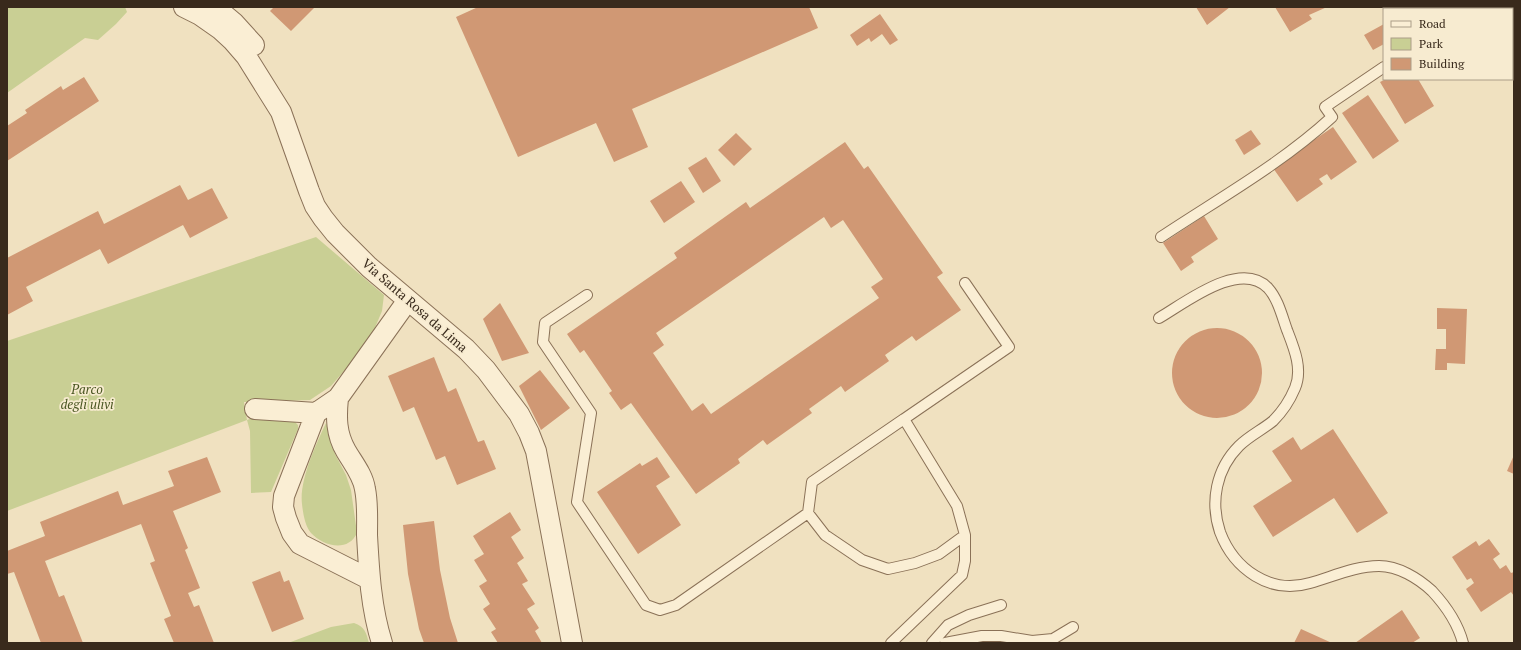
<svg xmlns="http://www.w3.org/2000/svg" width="1521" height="650" viewBox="0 0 1521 650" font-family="'PT Serif',serif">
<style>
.green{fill:#c9cf94}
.building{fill:#d09874;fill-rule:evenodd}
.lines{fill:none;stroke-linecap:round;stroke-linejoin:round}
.service-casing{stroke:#8a7157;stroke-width:12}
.minor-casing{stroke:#8a7157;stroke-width:22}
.service{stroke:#faeed4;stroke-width:10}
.minor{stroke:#faeed4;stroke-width:20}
.labels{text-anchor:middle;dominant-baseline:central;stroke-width:3.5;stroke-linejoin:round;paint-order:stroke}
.street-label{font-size:13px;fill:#392a1c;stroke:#f7ebd0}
.park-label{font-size:13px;font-style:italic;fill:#4a5622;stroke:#f7ebd0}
</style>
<rect width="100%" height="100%" fill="#f0e1c0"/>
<path class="green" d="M 7,7 L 125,7 L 127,12 L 116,24 L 98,40 L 85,38 L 7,93 Z
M 316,237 L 384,295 L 382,311 L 369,342 L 331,386 L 310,400 L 244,402 L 247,420 L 252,418 L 295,422 L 298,425 L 298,429 L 271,492 L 251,493 L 250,431 L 247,420 L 7,511 L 7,341 Z
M 326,423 L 335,454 L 346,475 L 351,490 L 357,533 C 348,553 323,546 311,533 C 305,526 303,513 302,504 C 299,481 316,444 326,423 Z
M 354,623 C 365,627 366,632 369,643 L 288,643 L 331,627 Z"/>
<path class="building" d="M 274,7 L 315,7 L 291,31 L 270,11 Z
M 478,7 L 809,7 L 818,28 L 632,109 L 648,147 L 614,162 L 596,123 L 518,157 L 456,17 Z
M 1196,7 L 1230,7 L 1207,25 Z
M 1275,7 L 1327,7 L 1309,15 L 1312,19 L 1290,32 Z
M 1414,7 L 1450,7 L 1446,9 L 1410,9 Z
M 880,14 L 898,40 L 890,45 L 882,34 L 871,42 L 869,38 L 857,46 L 850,35 Z
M 1384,24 L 1384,44 L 1373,50 L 1364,35 Z
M 84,77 L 99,101 L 7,161 L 7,126 L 27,113 L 25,110 L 61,86 L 63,90 Z
M 1386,79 L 1418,79 L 1434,106 L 1405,124 L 1380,82 Z
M 1368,95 L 1399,141 L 1373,159 L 1342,113 Z
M 1333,127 L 1357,162 L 1331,180 L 1327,174 L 1319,179 L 1323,184 L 1297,202 L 1273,168 Z
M 1251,130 L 1261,144 L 1244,155 L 1235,140 Z
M 736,133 L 752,149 L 734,166 L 718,150 Z
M 845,142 L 864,169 L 868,166 L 943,273 L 937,277 L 961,310 L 916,341 L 912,336 L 885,355 L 889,361 L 845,392 L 841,386 L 809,409 L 812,413 L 767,445 L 763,440 L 738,459 L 740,463 L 696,494 L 631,403 L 621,410 L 609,393 L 612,391 L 584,350 L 580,353 L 567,334 L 677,258 L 674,253 L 746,202 L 750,208 ZM 824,217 L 831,228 L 843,220 L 883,279 L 871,287 L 879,298 L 711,414 L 703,403 L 692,411 L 653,353 L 664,345 L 656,333 Z
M 706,157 L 721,181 L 703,193 L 688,168 Z
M 681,181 L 695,202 L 664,223 L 650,201 Z
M 180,185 L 188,200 L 212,188 L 228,218 L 190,238 L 183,225 L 108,264 L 100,249 L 26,287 L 33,301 L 7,315 L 7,258 L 98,211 L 104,224 Z
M 1204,216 L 1218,239 L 1191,257 L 1194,262 L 1181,271 L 1163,243 Z
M 500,303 L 529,353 L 502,361 L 483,319 Z
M 1437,308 L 1467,309 L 1465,364 L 1447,363 L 1447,370 L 1435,370 L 1436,349 L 1446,349 L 1446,329 L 1437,329 Z
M1172 373a45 45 0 1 1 90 0a45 45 0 1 1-90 0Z
M 434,357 L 448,392 L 456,388 L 478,442 L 484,440 L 496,469 L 457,485 L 445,456 L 436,460 L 414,407 L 403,412 L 388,376 Z
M 540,370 L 570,408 L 541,430 L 519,386 Z
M 1333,429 L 1388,513 L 1357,533 L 1334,498 L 1273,537 L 1253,506 L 1292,481 L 1272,451 L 1293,437 L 1301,450 Z
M 1514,455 L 1514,474 L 1507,471 Z
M 207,457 L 221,492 L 173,511 L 188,548 L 185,550 L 200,588 L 188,593 L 194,607 L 199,605 L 214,643 L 174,643 L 164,619 L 171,616 L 150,563 L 155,561 L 141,524 L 45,561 L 59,597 L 64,595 L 83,643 L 41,643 L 14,572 L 7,574 L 7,551 L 45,536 L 40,522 L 118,491 L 123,505 L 174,486 L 168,471 Z
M 657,457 L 670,477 L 656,486 L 681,525 L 638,554 L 597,492 L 640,463 L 642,466 Z
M 510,512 L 521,530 L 511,537 L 524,558 L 517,563 L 528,581 L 522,584 L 535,604 L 527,609 L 539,628 L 535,631 L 542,643 L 498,643 L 491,632 L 496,629 L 483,609 L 490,604 L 479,586 L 487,581 L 474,560 L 484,554 L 473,536 Z
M 434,521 L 440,570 L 450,618 L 458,643 L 424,643 L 419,629 L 408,574 L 403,525 Z
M 1489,539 L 1500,554 L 1493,559 L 1500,569 L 1506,565 L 1511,573 L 1514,572 L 1514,596 L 1511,592 L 1481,612 L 1466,589 L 1474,583 L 1471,578 L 1467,580 L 1452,557 L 1476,541 L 1479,546 Z
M 280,571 L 284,582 L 289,580 L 304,619 L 272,632 L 252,582 Z
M 1402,610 L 1420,638 L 1412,643 L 1355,643 Z
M 1301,629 L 1332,643 L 1294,643 Z"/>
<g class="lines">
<g class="service-casing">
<path id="service" d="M 1471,9 L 1474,7
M 1161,237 C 1218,199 1281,164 1332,117 L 1325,107 L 1384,67
M 587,295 L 545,323 L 543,342 L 591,413 L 577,502 L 646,605 L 660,610 L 676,605 L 808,513
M 1159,318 C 1185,303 1240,259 1268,288 C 1278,299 1282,316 1287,330 C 1294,348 1303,369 1295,388 C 1290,400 1282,412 1273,421 C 1262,430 1249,436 1239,446 C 1216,469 1210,502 1220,532 C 1234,569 1270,595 1310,583 C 1332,577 1355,566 1379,566 C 1398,566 1418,578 1432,591 C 1446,606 1458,624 1463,643
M 904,419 L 1009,347 L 965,283
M 891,643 L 962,575 L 965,561 L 965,535 L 957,506 L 904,419 L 812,482 L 808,513 L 825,535 L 862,560 L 888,569 L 915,563 L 939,554 L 965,535
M 932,643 L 948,625 L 969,615 L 1001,605
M 945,643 L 982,636 L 1001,636 L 1032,641 L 1053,639 L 1073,627"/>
</g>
<g class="minor-casing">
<path id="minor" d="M 184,7 L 200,15 L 220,29 L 233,41 L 246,56 L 281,112 L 309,191 L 315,206 L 323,218 L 335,233 L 369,267 L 466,349 L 486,370 L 519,414 L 529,433 L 536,451 L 540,472 L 572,643
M 215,7 L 234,23 L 254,45
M 338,398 L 316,413 L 284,496 L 283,507 L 286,518 L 292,533 L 300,544 L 369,579
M 255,409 L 316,413
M 382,643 C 371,608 369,572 367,535 C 367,520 368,504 365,489 C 363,475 353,463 346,451 C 336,434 336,417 338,398 L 408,300"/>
</g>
<use href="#service" class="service"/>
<use href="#minor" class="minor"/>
</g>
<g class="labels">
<g class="street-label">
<text transform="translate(415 305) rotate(41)">Via Santa Rosa da Lima</text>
</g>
<g class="park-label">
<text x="87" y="389">Parco<tspan x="87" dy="15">degli ulivi</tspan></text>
</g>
</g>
<rect width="1521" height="650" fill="none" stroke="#392a1c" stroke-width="16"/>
<rect x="1383" y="8" width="130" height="72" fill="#f7ebd0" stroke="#ab9e88"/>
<rect x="1391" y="21" width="20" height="6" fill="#faeed4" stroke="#ab9e88"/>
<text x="1419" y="28" font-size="12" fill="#392a1c">Road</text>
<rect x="1391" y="38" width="20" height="12" fill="#c9cf94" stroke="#ab9e88"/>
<text x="1419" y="48" font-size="12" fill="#392a1c">Park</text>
<rect x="1391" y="58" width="20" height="12" fill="#d09874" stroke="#ab9e88"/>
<text x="1419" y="68" font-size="12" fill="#392a1c">Building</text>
</svg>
